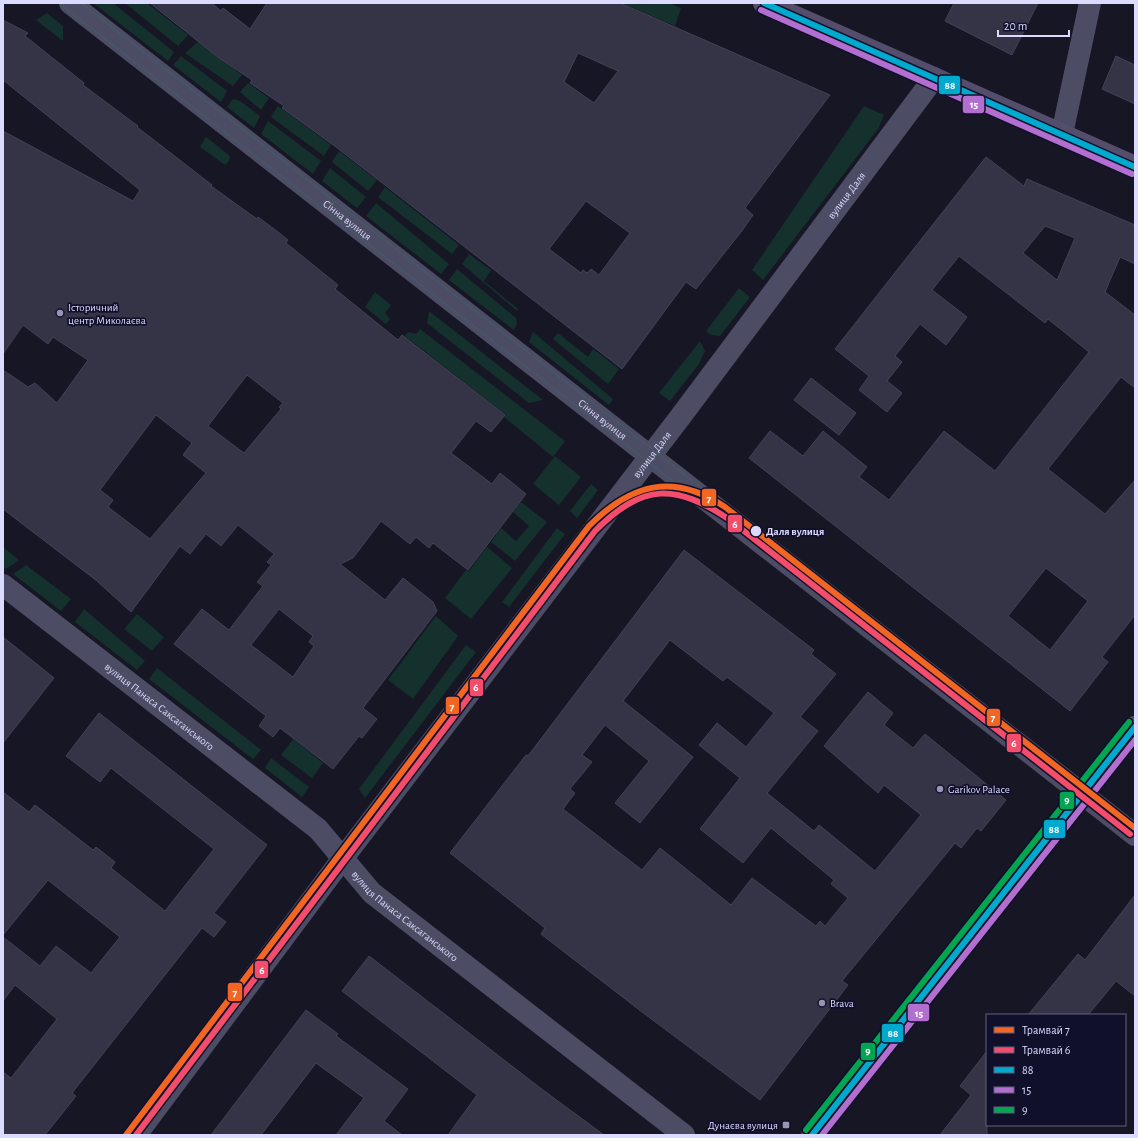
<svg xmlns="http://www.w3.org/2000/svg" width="1138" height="1138" viewBox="0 0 1138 1138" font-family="'Alegreya Sans',sans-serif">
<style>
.green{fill:#14312e}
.building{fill:#353446;stroke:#424158;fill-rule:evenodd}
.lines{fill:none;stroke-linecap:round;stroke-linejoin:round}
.minor{stroke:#4c4d65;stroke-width:22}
.major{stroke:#544d6b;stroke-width:22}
.tram{stroke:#435d6b;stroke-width:1}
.bus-1-casing{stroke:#11102b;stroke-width:9}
.bus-2-casing{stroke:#11102b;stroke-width:9}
.bus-3-casing{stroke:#11102b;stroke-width:9}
.bus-1{stroke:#00a9ce;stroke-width:6}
.bus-2{stroke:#b36fd0;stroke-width:6}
.bus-3{stroke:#00a651;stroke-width:6}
.tram-1-casing{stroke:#11102b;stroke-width:9}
.tram-2-casing{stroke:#11102b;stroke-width:9}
.tram-1{stroke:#f26522;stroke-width:6}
.tram-2{stroke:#f44d6c;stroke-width:6}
.poi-dot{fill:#9696b3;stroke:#11102b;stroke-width:1.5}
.stop-dot{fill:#dadbff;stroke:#11102b;stroke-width:1.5}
.labels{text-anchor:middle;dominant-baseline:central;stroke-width:3.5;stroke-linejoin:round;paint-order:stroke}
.street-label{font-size:11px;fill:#dadbff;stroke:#11102b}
.poi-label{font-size:11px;fill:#dadbff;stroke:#11102b;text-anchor:start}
.stop-label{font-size:11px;font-weight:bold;fill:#dadbff;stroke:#11102b;text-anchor:start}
.line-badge{stroke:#11102b;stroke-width:1.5}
.badge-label{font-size:11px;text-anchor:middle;font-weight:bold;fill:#fff}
</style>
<rect width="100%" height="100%" fill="#171625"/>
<path class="green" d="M 93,3 L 113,3 L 174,52 L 168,61 Z
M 125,3 L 147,3 L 188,35 L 178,46 Z
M 622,3 L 669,3 L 681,8 L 675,26 Z
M 47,13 L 63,26 L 63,41 L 36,20 Z
M 198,42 L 242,75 L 233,86 L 185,53 Z
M 181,56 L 227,91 L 221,102 L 173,65 Z
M 248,83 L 269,98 L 261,110 L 240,92 Z
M 233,99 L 240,101 L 260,116 L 254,128 L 227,107 Z
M 278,106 L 331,145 L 324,156 L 271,117 Z
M 864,106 L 884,115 L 878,129 L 763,280 L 752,270 Z
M 268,121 L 321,161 L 313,174 L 261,134 Z
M 206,137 L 230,156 L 229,161 L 225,165 L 200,147 Z
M 339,151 L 377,180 L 368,191 L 332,162 Z
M 330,168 L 366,197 L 357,208 L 322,181 Z
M 385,187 L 459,245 L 452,254 L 378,197 Z
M 376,203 L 449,264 L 441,274 L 366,216 Z
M 469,254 L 491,270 L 484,281 L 518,309 L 517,311 L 462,264 Z
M 457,269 L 516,318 L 517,324 L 514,330 L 449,280 Z
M 739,288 L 750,297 L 720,336 L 711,335 L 706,331 Z
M 375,292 L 391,305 L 385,313 L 390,319 L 386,324 L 365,307 Z
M 429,311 L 543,400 L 529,403 L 427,323 Z
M 420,329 L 565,441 L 553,457 L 504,417 L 506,415 L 405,336 L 408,332 L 416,334 Z
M 533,332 L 613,399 L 609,405 L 529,342 Z
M 558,333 L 588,357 L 593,349 L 619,369 L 608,384 L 553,339 Z
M 700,341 L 705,351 L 699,364 L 670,401 L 659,393 Z
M 555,456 L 581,477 L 559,505 L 533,484 Z
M 591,484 L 598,490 L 577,518 L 570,511 Z
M 521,502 L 547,522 L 515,561 L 491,542 L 501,528 L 516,541 L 529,526 L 513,512 Z
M 557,528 L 565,534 L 509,607 L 502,602 Z
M 3,547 L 19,560 L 6,569 L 3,566 Z
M 487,547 L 512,568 L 471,619 L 445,598 L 466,570 L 469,571 Z
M 26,565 L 71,599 L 61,611 L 13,574 Z
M 84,609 L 145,661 L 137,670 L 75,622 Z
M 137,614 L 164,637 L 152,651 L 124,629 Z
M 436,616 L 458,636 L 413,699 L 388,680 Z
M 466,645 L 476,652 L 365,798 L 359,789 Z
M 157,668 L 261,750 L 253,759 L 149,679 Z
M 293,739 L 323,763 L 312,778 L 281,755 Z
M 271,758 L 309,787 L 302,797 L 265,768 Z"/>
<path class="building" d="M 150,3 L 212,3 L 221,11 L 223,8 L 250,29 L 267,3 L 620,3 L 830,95 L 745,208 L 753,215 L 741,232 L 696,289 L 686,282 L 622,369 L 336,147 L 282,108 L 284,106 L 250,83 L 252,80 L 219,58 ZM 578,53 L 618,71 L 594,103 L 564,82 ZM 586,201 L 630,233 L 599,275 L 591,269 L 587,273 L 583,270 L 581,273 L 549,249 Z
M 954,3 L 1038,3 L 1012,55 L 945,21 Z
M 3,20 L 28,33 L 25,36 L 84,83 L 83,85 L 138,126 L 137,127 L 212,185 L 211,186 L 257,219 L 258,217 L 278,232 L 288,240 L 286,243 L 338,285 L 335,289 L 398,340 L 402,335 L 505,415 L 491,432 L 476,421 L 451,453 L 492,484 L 500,473 L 526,494 L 468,570 L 433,543 L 429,548 L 416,537 L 410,544 L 381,521 L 353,558 L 340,564 L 385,600 L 403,578 L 433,602 L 437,611 L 363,708 L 377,719 L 362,738 L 359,736 L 333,769 L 280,728 L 273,737 L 259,726 L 266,716 L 174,644 L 202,609 L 229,630 L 263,586 L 257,582 L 271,565 L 267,562 L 274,554 L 238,525 L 221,546 L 206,534 L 190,554 L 180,546 L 131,612 L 97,581 L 3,509 L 3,370 L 28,387 L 35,383 L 57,403 L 88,360 L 53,337 L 48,344 L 23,325 L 3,354 L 3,131 L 133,201 L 140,190 L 3,80 ZM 247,375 L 283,403 L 279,407 L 281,409 L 244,453 L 208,426 ZM 156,415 L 192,443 L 183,455 L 206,473 L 150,539 L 108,507 L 113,500 L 100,490 ZM 279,609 L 313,636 L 309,642 L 314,646 L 293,677 L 251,645 Z
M 1116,56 L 1135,65 L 1135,104 L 1102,89 Z
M 986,157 L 1024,186 L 1027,179 L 1135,225 L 1135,264 L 1120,257 L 1105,292 L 1135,315 L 1135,388 L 1121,377 L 1048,469 L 1105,514 L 1135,480 L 1135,615 L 1102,657 L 1108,662 L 1070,711 L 749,458 L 770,431 L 803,456 L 823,431 L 867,467 L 859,477 L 889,500 L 944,431 L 995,471 L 1089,352 L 1048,319 L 1045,323 L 959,256 L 932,290 L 967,317 L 946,345 L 920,324 L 895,356 L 902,362 L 887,381 L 902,393 L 887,412 L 859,390 L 869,376 L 835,349 ZM 1045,226 L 1075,238 L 1057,280 L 1023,253 ZM 1046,568 L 1088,601 L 1050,650 L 1008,616 Z
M 811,378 L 856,413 L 839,435 L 794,400 Z
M 684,550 L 814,650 L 811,654 L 836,674 L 800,717 L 818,731 L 767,793 L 814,831 L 819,825 L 875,871 L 921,815 L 884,785 L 878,793 L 824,746 L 868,692 L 893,713 L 884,725 L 913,748 L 925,734 L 1006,800 L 981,831 L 977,828 L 961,848 L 955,843 L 842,981 L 848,985 L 760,1100 L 642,1012 L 541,934 L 545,928 L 450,853 L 526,755 L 528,756 ZM 670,640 L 723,681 L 727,677 L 774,713 L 746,747 L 717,723 L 699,745 L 740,778 L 700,829 L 743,863 L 771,828 L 834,880 L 831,884 L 848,898 L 825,926 L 820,921 L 816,926 L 752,878 L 731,905 L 660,848 L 642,870 L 563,809 L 575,793 L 570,789 L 592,762 L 582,755 L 605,725 L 649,761 L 615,803 L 640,823 L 693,757 L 623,701 Z
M 3,637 L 54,678 L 3,743 Z
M 99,713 L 267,845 L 214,913 L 226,922 L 214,937 L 202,928 L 72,1093 L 76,1096 L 45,1135 L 3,1135 L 3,1072 L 11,1078 L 57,1019 L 15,985 L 3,1001 L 3,937 L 40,966 L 56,946 L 91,973 L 120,937 L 48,880 L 3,935 L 3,792 L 29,812 L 35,805 L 93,850 L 96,847 L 115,862 L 111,868 L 165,911 L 214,849 L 111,768 L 100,782 L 66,756 Z
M 1135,895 L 1135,996 L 1116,981 L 1088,1015 L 1028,1015 L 1078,954 L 1085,960 Z
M 369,956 L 543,1090 L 604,1135 L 448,1135 L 477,1095 L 342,991 Z
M 306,1010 L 338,1034 L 336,1036 L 408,1089 L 384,1121 L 402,1135 L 336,1135 L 364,1098 L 316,1063 L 261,1135 L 211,1135 Z
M 987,1051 L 987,1135 L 940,1135 L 971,1095 L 960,1086 Z"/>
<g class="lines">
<g class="minor">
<path id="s1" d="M 70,3 L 1135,835"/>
<path d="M 1062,134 L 1090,3"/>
<path id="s2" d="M 3,585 L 318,829 L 372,893 L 684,1135"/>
<path id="s3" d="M 136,1135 L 343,858 L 681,416 L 934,78"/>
<path d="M 812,1135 L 1135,727"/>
</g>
<path class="major" d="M 764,3 L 1135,167"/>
<path class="tram" d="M 59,3 L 728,524
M 81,3 L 735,514"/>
<g class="bus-1-casing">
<path id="bus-1" d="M 764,3 L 1135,167
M 812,1135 L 1135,727"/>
</g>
<g class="bus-2-casing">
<path id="bus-2" d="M 761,10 L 1132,174
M 822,1135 L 1135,740"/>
</g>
<g class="bus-3-casing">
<path id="bus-3" d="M 806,1130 L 1129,722"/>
</g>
<use href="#bus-1" class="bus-1"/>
<use href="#bus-2" class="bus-2"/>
<use href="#bus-3" class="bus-3"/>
<g class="tram-1-casing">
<path id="tram-1" d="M 126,1135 L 589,526 C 631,484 673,472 725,507 L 1135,828"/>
</g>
<g class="tram-2-casing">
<path id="tram-2" d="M 136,1135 L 595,531 C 643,483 675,483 730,520 L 1130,834"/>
</g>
<use href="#tram-1" class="tram-1"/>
<use href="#tram-2" class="tram-2"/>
</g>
<g class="poi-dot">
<circle cx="60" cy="313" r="4"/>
<circle cx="940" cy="789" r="4"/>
<circle cx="822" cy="1003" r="4"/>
<rect x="782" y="1121" width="8" height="8" rx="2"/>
</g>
<circle class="stop-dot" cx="756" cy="531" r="6"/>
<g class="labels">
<g class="street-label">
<text stroke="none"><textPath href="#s3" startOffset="1178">вулиця Даля</textPath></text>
<text stroke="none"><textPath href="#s1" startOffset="352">Сінна вулиця</textPath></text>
<text stroke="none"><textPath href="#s1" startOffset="676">Сінна вулиця</textPath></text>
<text stroke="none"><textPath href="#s3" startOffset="854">вулиця Даля</textPath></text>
<text stroke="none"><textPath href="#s2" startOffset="198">вулиця Панаса Саксаганського</textPath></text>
<text stroke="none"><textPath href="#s2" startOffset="522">вулиця Панаса Саксаганського</textPath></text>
</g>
<g class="poi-label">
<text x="68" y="307">Історичний<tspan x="68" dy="13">центр Миколаєва</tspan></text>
<text x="948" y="789">Garikov Palace</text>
<text x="830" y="1003">Brava</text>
<text x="778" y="1125" text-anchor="end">Дунаєва вулиця</text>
</g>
<g class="stop-label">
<text x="766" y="531">Даля вулиця</text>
</g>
</g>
<g class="line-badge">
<rect x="938" y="75" width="23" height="20" rx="4" fill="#00a9ce"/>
<rect x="962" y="95" width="23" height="19" rx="4" fill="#b36fd0"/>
<rect x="701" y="488" width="16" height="19" rx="4" fill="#f26522"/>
<rect x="727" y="514" width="16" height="19" rx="4" fill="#f44d6c"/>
<rect x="469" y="678" width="15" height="19" rx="4" fill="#f44d6c"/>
<rect x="445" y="696" width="15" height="19" rx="4" fill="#f26522"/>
<rect x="986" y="708" width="15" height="19" rx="4" fill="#f26522"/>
<rect x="1006" y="733" width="16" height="20" rx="4" fill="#f44d6c"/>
<rect x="1059" y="791" width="16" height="19" rx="4" fill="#00a651"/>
<rect x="1043" y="819" width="23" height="20" rx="4" fill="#00a9ce"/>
<rect x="254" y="960" width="15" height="19" rx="4" fill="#f44d6c"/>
<rect x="227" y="982" width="16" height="20" rx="4" fill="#f26522"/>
<rect x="907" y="1003" width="23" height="19" rx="4" fill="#b36fd0"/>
<rect x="881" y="1023" width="23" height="20" rx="4" fill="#00a9ce"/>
<rect x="860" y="1042" width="16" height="19" rx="4" fill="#00a651"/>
</g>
<g class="badge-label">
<text x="950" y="89">88</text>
<text x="974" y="108">15</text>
<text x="709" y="502">7</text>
<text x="735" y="528">6</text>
<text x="476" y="691">6</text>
<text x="452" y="710">7</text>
<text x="993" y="721">7</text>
<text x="1014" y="747">6</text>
<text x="1067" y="804">9</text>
<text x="1054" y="833">88</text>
<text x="262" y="974">6</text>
<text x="235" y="996">7</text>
<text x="919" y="1017">15</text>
<text x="893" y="1037">88</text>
<text x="868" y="1055">9</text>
</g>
<rect width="1138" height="1138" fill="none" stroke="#dadbff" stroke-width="8"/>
<rect x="986" y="1014" width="140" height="112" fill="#11102b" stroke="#616180"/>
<rect x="994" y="1027" width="20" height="6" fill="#f26522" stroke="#616180"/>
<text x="1022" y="1034" font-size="12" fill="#dadbff">Трамвай 7</text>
<rect x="994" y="1047" width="20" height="6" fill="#f44d6c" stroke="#616180"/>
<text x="1022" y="1054" font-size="12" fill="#dadbff">Трамвай 6</text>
<rect x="994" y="1067" width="20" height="6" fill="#00a9ce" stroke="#616180"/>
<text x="1022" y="1074" font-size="12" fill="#dadbff">88</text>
<rect x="994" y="1087" width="20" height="6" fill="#b36fd0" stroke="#616180"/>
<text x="1022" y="1094" font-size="12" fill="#dadbff">15</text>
<rect x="994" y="1107" width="20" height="6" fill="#00a651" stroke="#616180"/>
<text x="1022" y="1114" font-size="12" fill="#dadbff">9</text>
<path d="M998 30v6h71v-6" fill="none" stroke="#dadbff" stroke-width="2"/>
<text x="1004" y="30" font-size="12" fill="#dadbff" stroke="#11102b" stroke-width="3" paint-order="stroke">20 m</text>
</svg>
